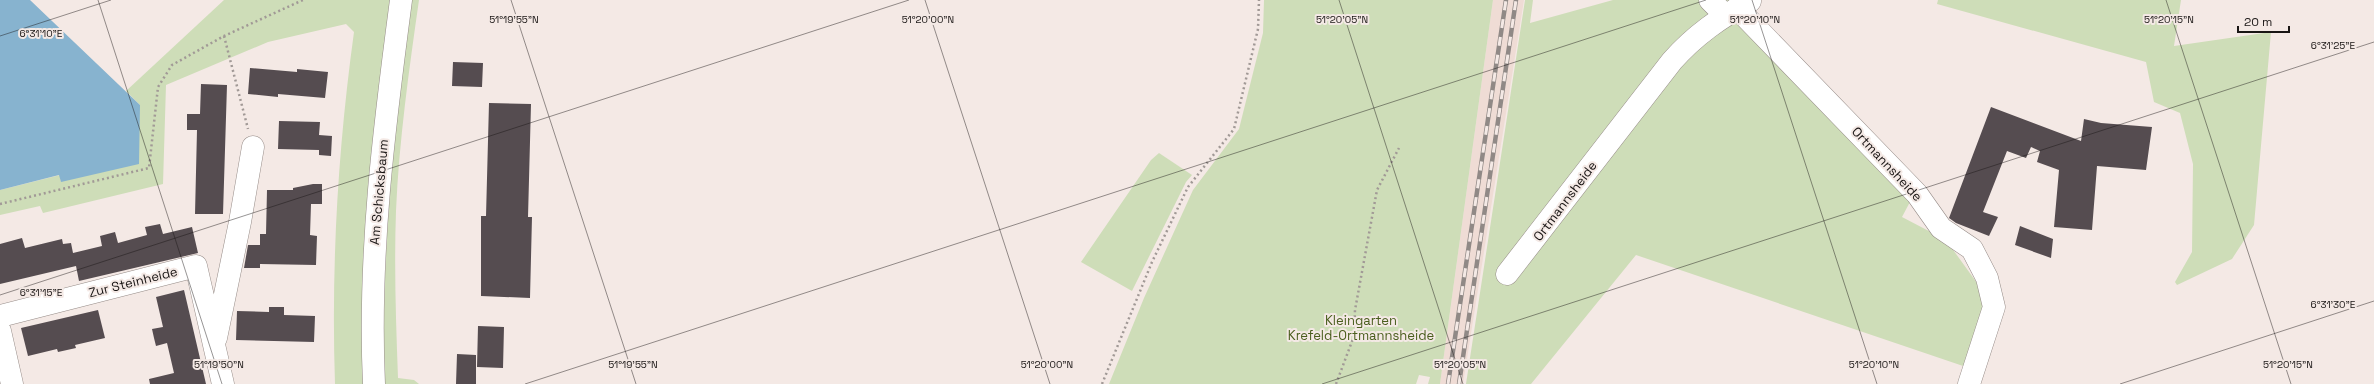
<svg xmlns="http://www.w3.org/2000/svg" width="2374" height="384" viewBox="0 0 2374 384" font-family="'Space Grotesk',sans-serif">
<style>
.built{fill:#efdcd5}
.green{fill:#ceddb8}
.water{fill:#87b3cf}
.building{fill:#554c50}
.lines{fill:none;stroke-linecap:round;stroke-linejoin:round}
.minor-casing{stroke:#958b87;stroke-width:23}
.path{stroke:#a19996;stroke-width:2.5;stroke-dasharray:2 3;stroke-linecap:butt}
.minor{stroke:#fff;stroke-width:22}
.rail-casing{stroke:#908986;stroke-width:4.5}
.rail{stroke:#f4e9e5;stroke-width:3;stroke-dasharray:9;stroke-linecap:butt}
.ticks{fill:none;stroke:#191514;stroke-width:1;stroke-opacity:0.45}
.labels{text-anchor:middle;dominant-baseline:central;stroke-width:4;stroke-linejoin:round;paint-order:stroke}
.street-label{font-size:13px;fill:#191514;stroke:#f4e9e5}
.park-label{font-size:13px;fill:#4a5e1e;stroke:#f4e9e5}
.ticks-label{font-size:10px;text-anchor:middle;fill:#191514;stroke:#f4e9e5;stroke-width:4;stroke-linejoin:round;paint-order:stroke}
</style>
<rect width="100%" height="100%" fill="#f4e9e5"/>
<path class="built" d="M 1493,0 L 1524,0 L 1463,384 L 1440,384 Z"/>
<path class="green" d="M 224,0 L 391,0 L 366,384 L 335,384 C 331,266 338,148 354,32 L 346,24 L 268,42 L 166,85 L 163,184 L 43,213 L 40,206 L 0,215 L 0,190 L 60,175 L 61,182 L 140,105 L 126,91 Z
M 410,0 L 419,0 C 409,70 399,141 396,211 C 394,267 396,323 398,378 L 414,380 L 419,384 L 385,384 C 380,255 395,128 410,0 Z
M 1264,0 L 1493,0 L 1440,384 L 1428,384 L 1430,377 L 1419,375 L 1416,384 L 1109,384 L 1144,298 L 1193,190 L 1239,129 L 1263,33 Z
M 1525,0 L 1533,0 L 1530,23 L 1613,0 L 1730,0 L 1682,60 L 1731,18 L 1761,44 L 1911,200 L 1902,217 L 1946,240 L 1977,283 L 1982,299 L 1983,322 L 1969,368 L 1636,255 L 1531,384 L 1466,384 Z
M 1938,0 L 2181,0 L 2174,46 L 2271,32 L 2254,225 L 2232,259 L 2177,285 L 2175,282 L 2192,252 L 2193,164 L 2180,113 L 2154,102 L 2146,62 L 1937,4 Z
M 1159,153 L 1192,175 L 1186,182 L 1132,291 L 1081,262 L 1151,160 Z"/>
<path class="water" d="M 0,0 L 30,0 L 140,105 L 139,164 L 61,182 L 59,175 L 0,190 Z"/>
<path class="building" d="M 453,62 L 483,63 L 482,87 L 452,86 Z
M 250,68 L 297,72 L 297,69 L 328,72 L 325,98 L 278,94 L 278,97 L 248,94 Z
M 201,84 L 227,85 L 223,214 L 195,214 L 197,130 L 187,130 L 187,114 L 200,114 Z
M 489,103 L 531,104 L 528,217 L 532,217 L 530,298 L 481,296 L 481,216 L 486,216 Z
M 1991,107 L 2081,141 L 2084,119 L 2101,123 L 2152,127 L 2146,170 L 2097,166 L 2092,230 L 2054,227 L 2059,170 L 2037,162 L 2040,151 L 2031,147 L 2026,158 L 2007,151 L 1983,212 L 1998,217 L 1989,236 L 1956,223 L 1949,218 Z
M 279,121 L 320,122 L 319,135 L 332,136 L 331,156 L 319,155 L 319,150 L 278,149 Z
M 313,184 L 322,184 L 322,204 L 311,204 L 310,235 L 317,236 L 316,265 L 260,264 L 260,268 L 244,268 L 248,245 L 260,245 L 260,234 L 266,234 L 267,190 L 293,190 L 293,188 Z
M 160,224 L 163,234 L 192,227 L 198,253 L 79,281 L 76,266 L 0,284 L 0,244 L 22,238 L 25,248 L 62,239 L 63,244 L 71,243 L 73,253 L 102,246 L 100,236 L 115,232 L 118,243 L 147,235 L 145,227 Z
M 2020,226 L 2053,239 L 2051,258 L 2015,245 Z
M 184,290 L 206,384 L 150,384 L 149,379 L 174,373 L 167,343 L 156,346 L 154,338 L 152,329 L 163,327 L 156,297 Z
M 269,307 L 284,307 L 284,315 L 315,316 L 314,342 L 236,340 L 237,311 L 269,312 Z
M 98,310 L 105,338 L 75,345 L 76,348 L 58,352 L 57,349 L 28,356 L 21,328 Z
M 478,326 L 504,327 L 503,368 L 477,367 Z
M 457,354 L 476,355 L 476,384 L 456,384 Z"/>
<g class="lines">
<g class="minor-casing">
<path id="minor" d="M 1710,0 L 1725,15
M 1737,8 L 1917,194 L 1941,228 L 1972,249 L 1987,278 L 1994,307 L 1969,384
M 1507,274 L 1672,61 C 1695,35 1720,18 1750,1
M 0,316 L 196,266 L 223,384
M 0,331 L 12,384
M 216,338 L 240,222 L 253,147
M 374,384 C 368,255 384,128 401,0"/>
</g>
<path class="path" d="M 224,36 L 248,129
M 0,204 L 149,168 L 158,87 L 172,65 L 224,36 L 303,0
M 1102,384 L 1152,262 L 1188,187 L 1234,129 L 1258,29 L 1259,0
M 1336,384 L 1354,336 L 1355,310 L 1377,190 L 1399,148"/>
<use href="#minor" class="minor"/>
<g class="rail-casing">
<path id="rail" d="M 1448,384 L 1506,0
M 1459,384 L 1516,0"/>
</g>
<use href="#rail" class="rail"/>
</g>
<path class="ticks" d="M 98,0 L 222,384M 511,0 L 636,384M 925,0 L 1050,384M 1339,0 L 1463,384M 1752,0 L 1877,384M 2166,0 L 2291,384M 0,36 L 111,0M 0,295 L 909,0M 525,384 L 1706,0M 1322,384 L 2374,42M 2120,384 L 2374,301"/>
<g class="labels">
<g class="street-label">
<text transform="translate(1887 164) rotate(47)">Ortmannsheide</text>
<text transform="translate(379 192) rotate(-85)">Am Schicksbaum</text>
<text transform="translate(1565 201) rotate(-53)">Ortmannsheide</text>
<text transform="translate(133 282) rotate(-14)">Zur Steinheide</text>
</g>
<g class="park-label">
<text x="1361" y="320">Kleingarten<tspan x="1361" dy="15">Krefeld-Ortmannsheide</tspan></text>
</g>
</g>
<g class="ticks-label">
<text x="514" y="23">51°19'55"N</text>
<text x="928" y="23">51°20'00"N</text>
<text x="1342" y="23">51°20'05"N</text>
<text x="1755" y="23">51°20'10"N</text>
<text x="2169" y="23">51°20'15"N</text>
<text x="41" y="37">6°31'10"E</text>
<text x="2333" y="49">6°31'25"E</text>
<text x="41" y="296">6°31'15"E</text>
<text x="2333" y="308">6°31'30"E</text>
<text x="219" y="368">51°19'50"N</text>
<text x="633" y="368">51°19'55"N</text>
<text x="1047" y="368">51°20'00"N</text>
<text x="1460" y="368">51°20'05"N</text>
<text x="1874" y="368">51°20'10"N</text>
<text x="2288" y="368">51°20'15"N</text>
</g>
<path d="M2238 26v6h51v-6" fill="none" stroke="#191514" stroke-width="2"/>
<text x="2244" y="26" font-size="12" fill="#191514" stroke="#f4e9e5" stroke-width="3" paint-order="stroke">20 m</text>
</svg>
